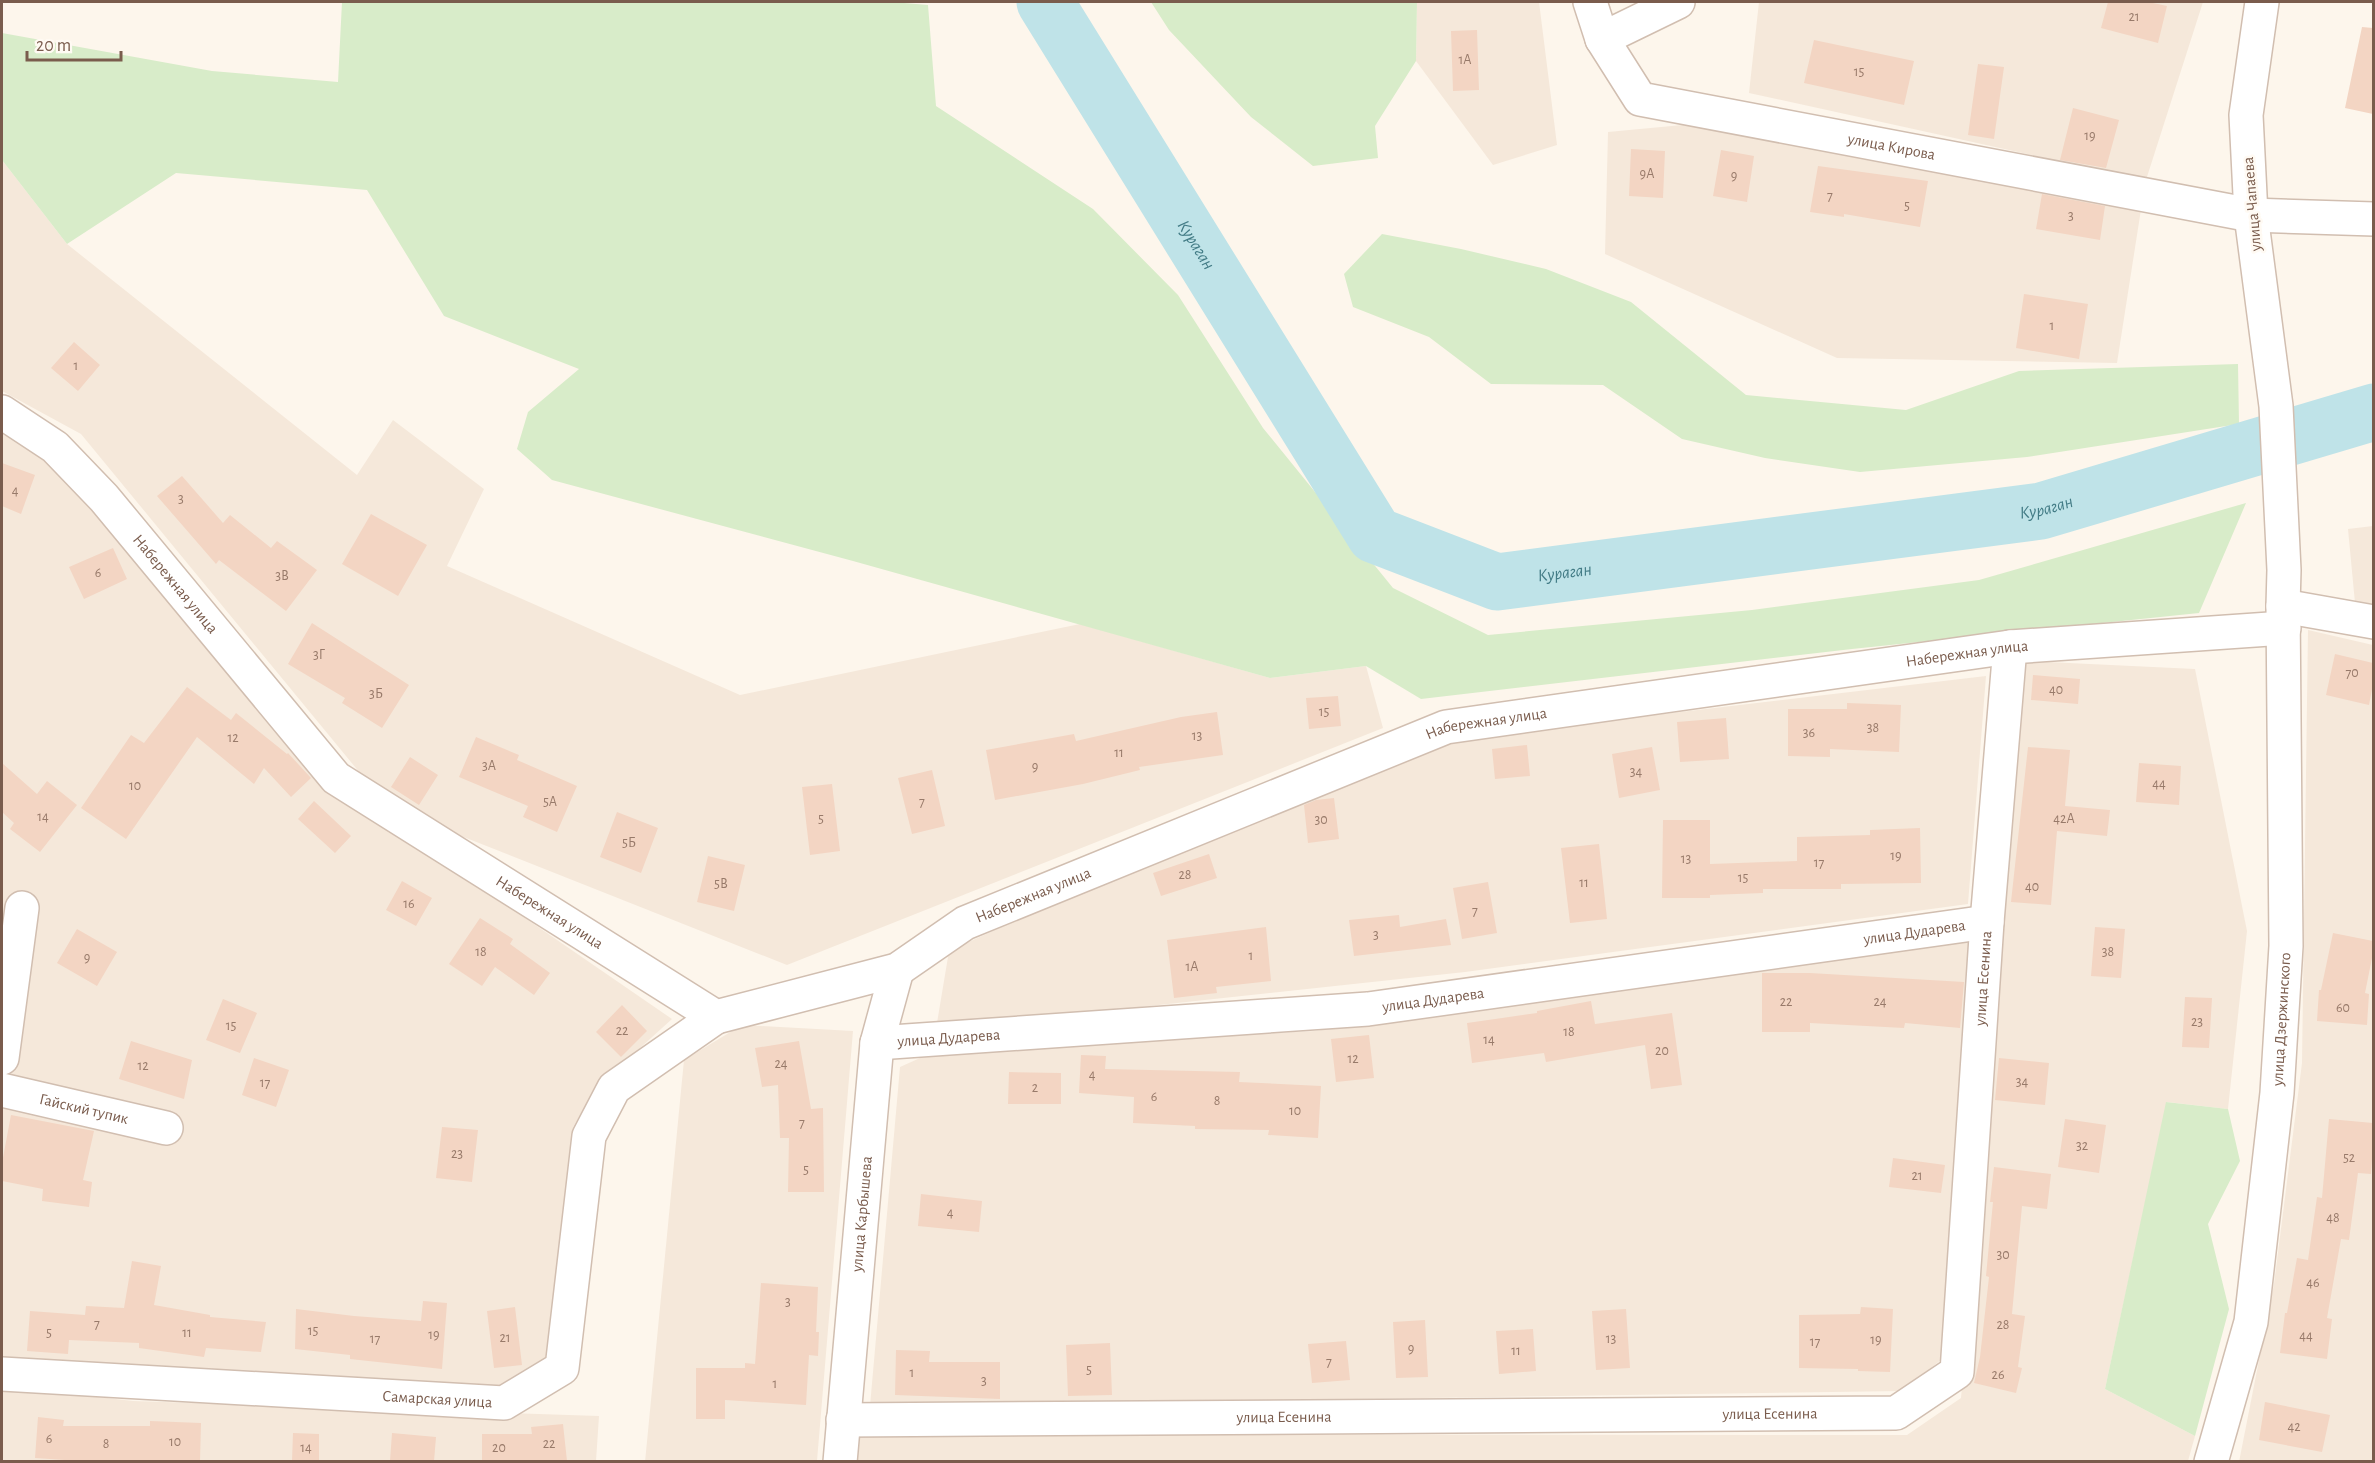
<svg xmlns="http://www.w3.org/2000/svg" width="2375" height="1463" viewBox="0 0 2375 1463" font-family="'Alegreya Sans',sans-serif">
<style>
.residential{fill:#f5e8da}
.green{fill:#d8ecc9}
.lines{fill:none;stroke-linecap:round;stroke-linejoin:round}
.river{stroke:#bfe3e8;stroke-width:57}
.building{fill:#f3d5c3}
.minor-casing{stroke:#d1beb0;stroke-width:36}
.minor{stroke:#fff;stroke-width:33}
.labels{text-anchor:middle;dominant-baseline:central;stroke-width:5;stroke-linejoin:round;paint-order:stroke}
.number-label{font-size:14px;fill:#987a6a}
.street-label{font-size:16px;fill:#7a5c4d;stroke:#fffaf3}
.water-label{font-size:18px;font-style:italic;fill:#437c86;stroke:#fffaf3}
</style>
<rect width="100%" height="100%" fill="#fdf6ec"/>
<path class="residential" d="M 1417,2 L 1539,2 L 1557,145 L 1493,165 L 1416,61 Z
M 1759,2 L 2203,2 L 2146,180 L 1749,93 Z
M 1693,124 L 2142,203 L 2117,363 L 1837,358 L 1605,254 L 1608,132 Z
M 2,160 L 67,244 L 357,475 L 393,420 L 484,489 L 447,566 L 740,695 L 1080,624 L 1270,678 L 1366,666 L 1383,728 L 787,965 L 446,830 L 360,773 L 81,434 L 2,391 Z
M 2,428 L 28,445 L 83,494 L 324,780 L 672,1019 L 597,1087 L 573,1127 L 550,1360 L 495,1391 L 2,1363 Z
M 2373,526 L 2373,608 L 2355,603 L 2348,529 Z
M 2308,630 L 2373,645 L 2373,1461 L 2239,1462 L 2274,1284 L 2302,1063 Z
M 2024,661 L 2195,669 L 2247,931 L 2228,1109 L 2167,1102 L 2105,1389 L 2195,1436 L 2188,1461 L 852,1462 L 853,1434 L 1907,1435 L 1961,1398 Z
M 1986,676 L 1968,904 L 1465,972 L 936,1029 L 949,951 L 1096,884 L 1434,741 Z
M 1975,942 L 1942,1359 L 1903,1391 L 870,1406 L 900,1067 L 940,1049 L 1315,1031 L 1858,947 Z
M 742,1025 L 853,1031 L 817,1461 L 645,1462 L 684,1060 Z
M 2,1386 L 133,1401 L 599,1416 L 596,1461 L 2,1462 Z"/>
<path class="green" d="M 342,2 L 892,2 L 928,5 L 936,106 L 1093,209 L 1178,295 L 1263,428 L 1393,588 L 1488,635 L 1752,610 L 1979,580 L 2246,503 L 2199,613 L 1852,649 L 1421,699 L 1366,666 L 1270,678 L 853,561 L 552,480 L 517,449 L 528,412 L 579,369 L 444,316 L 367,190 L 176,173 L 67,244 L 2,160 L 2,33 L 212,71 L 338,82 Z
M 1151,2 L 1417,2 L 1416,61 L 1375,126 L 1378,158 L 1313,166 L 1251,117 L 1169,30 Z
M 1382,234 L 1461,249 L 1546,269 L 1631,302 L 1746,395 L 1906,410 L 2019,371 L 2238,364 L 2239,424 L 2027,457 L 1860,472 L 1765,458 L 1682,439 L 1603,385 L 1491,384 L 1429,337 L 1353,307 L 1344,274 Z
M 2166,1102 L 2228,1109 L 2240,1161 L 2208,1224 L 2229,1309 L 2195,1436 L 2105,1389 Z"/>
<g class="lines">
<path class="river" id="s1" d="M 1045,2 L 1375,535 L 1497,582 L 2041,511 L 2374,412"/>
</g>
<path class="building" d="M 2108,2 L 2148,2 L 2167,6 L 2158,43 L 2101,28 Z
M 2362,27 L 2373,28 L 2373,114 L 2345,108 Z
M 1477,30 L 1479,90 L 1453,91 L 1451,31 Z
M 1814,40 L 1914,61 L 1904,105 L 1804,83 Z
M 1978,64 L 2004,67 L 1994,139 L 1968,135 Z
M 2073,108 L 2119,120 L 2106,168 L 2060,160 Z
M 1631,149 L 1665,151 L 1663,198 L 1629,196 Z
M 1721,150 L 1754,156 L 1747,202 L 1713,196 Z
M 1818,166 L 1928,181 L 1920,227 L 1844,214 L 1844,217 L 1810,212 Z
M 2042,194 L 2105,206 L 2100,240 L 2036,229 Z
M 2024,294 L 2088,304 L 2079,359 L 2016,348 Z
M 74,342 L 100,365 L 78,391 L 51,368 Z
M 2,463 L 35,475 L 21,514 L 2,506 Z
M 182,476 L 223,523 L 230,515 L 271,548 L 277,541 L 317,570 L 286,611 L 219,560 L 216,564 L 157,496 Z
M 371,514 L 427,545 L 398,596 L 342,564 Z
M 113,548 L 127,579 L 84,599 L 69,567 Z
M 312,623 L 409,685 L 382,728 L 342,703 L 345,698 L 288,664 Z
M 2335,654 L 2373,663 L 2373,684 L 2369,705 L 2326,695 Z
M 2033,675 L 2080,679 L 2078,704 L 2031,700 Z
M 187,687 L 231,720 L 236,713 L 287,754 L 288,753 L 311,778 L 291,797 L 264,768 L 254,784 L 197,737 L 126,839 L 81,808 L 131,735 L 144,743 Z
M 1338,696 L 1341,726 L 1309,729 L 1306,698 Z
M 1847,703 L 1901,705 L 1899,752 L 1830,749 L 1830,757 L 1788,756 L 1788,709 L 1847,709 Z
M 1217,712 L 1223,755 L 1139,767 L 1140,770 L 1083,784 L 995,800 L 986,750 L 1074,734 L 1076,741 L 1181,717 Z
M 1726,718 L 1729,759 L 1680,762 L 1677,722 Z
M 476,737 L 519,755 L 517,760 L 577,786 L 557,832 L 523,817 L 528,806 L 459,777 Z
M 1527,745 L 1530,776 L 1495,779 L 1492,749 Z
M 1652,747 L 1660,790 L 1619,798 L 1612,754 Z
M 2028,747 L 2070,750 L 2065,806 L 2110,810 L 2107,836 L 2057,831 L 2051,905 L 2011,902 Z
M 410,757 L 438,775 L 419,805 L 391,787 Z
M 2,763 L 37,794 L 47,781 L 77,805 L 40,852 L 10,829 L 14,823 L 2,812 Z
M 2139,763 L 2181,766 L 2179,805 L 2136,802 Z
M 932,770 L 945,826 L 912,834 L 898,778 Z
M 832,784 L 840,851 L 810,855 L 802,787 Z
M 1334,798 L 1339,839 L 1308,843 L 1304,805 L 1316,800 Z
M 314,801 L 351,836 L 335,853 L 298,819 Z
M 617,812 L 658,828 L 641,873 L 600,857 Z
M 1663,820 L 1710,820 L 1710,864 L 1797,861 L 1797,837 L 1870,835 L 1870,830 L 1920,828 L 1921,883 L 1841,884 L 1841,889 L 1763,889 L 1763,893 L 1710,895 L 1710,898 L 1662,898 Z
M 1599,844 L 1607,919 L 1570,923 L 1561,848 Z
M 1209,854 L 1217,878 L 1161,896 L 1153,873 Z
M 708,856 L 745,865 L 734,911 L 697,902 Z
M 402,881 L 432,898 L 416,926 L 386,910 Z
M 1488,882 L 1497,933 L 1462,939 L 1453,888 Z
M 1399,915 L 1400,927 L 1446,919 L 1451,945 L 1354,956 L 1349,920 Z
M 480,918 L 513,939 L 510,944 L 550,973 L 534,995 L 495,967 L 482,986 L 449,964 Z
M 1266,927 L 1271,981 L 1216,987 L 1217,993 L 1174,998 L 1167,940 Z
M 2095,927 L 2125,929 L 2121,978 L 2091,976 Z
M 77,929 L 117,952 L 97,986 L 57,963 Z
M 2333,933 L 2373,941 L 2373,953 L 2365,993 L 2369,994 L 2367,1025 L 2317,1021 L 2319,990 L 2321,990 Z
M 1762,973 L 1810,973 L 1964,982 L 1960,1028 L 1905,1023 L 1904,1028 L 1810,1023 L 1810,1032 L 1762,1032 Z
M 2185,997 L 2212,998 L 2209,1048 L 2182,1047 Z
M 223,999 L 257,1013 L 240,1053 L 206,1040 Z
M 1591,1001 L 1595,1024 L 1672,1013 L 1682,1085 L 1651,1089 L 1645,1045 L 1546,1062 L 1544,1053 L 1472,1063 L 1467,1023 L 1537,1013 L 1537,1011 Z
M 622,1005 L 647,1031 L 621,1057 L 596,1032 Z
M 1369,1035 L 1374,1078 L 1336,1082 L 1331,1039 Z
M 131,1041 L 192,1060 L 184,1099 L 119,1079 Z
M 799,1041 L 811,1109 L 823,1108 L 824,1192 L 788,1192 L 789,1138 L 780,1138 L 778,1085 L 762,1087 L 755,1048 Z
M 1081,1055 L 1106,1056 L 1105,1069 L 1240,1072 L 1239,1082 L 1321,1086 L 1318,1138 L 1268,1135 L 1269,1130 L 1195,1129 L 1195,1126 L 1133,1123 L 1134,1097 L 1079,1093 Z
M 254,1058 L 289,1070 L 276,1107 L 242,1095 Z
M 1999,1058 L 2049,1063 L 2045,1105 L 1995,1100 Z
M 1009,1072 L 1061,1073 L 1061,1104 L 1008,1104 Z
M 11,1115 L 94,1131 L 83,1180 L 92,1182 L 89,1207 L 42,1201 L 43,1189 L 2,1181 L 2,1163 Z
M 2065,1119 L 2106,1125 L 2099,1173 L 2058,1167 Z
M 2329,1119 L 2373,1123 L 2373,1145 L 2371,1174 L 2358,1173 L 2349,1240 L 2341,1239 L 2327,1318 L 2332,1319 L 2327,1359 L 2280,1353 L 2285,1313 L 2287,1313 L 2297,1258 L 2308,1260 L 2317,1197 L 2322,1198 Z
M 442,1127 L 478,1130 L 472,1182 L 436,1178 Z
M 1893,1158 L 1945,1165 L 1941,1193 L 1889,1187 Z
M 1994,1167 L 2051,1174 L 2047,1209 L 2022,1206 L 2012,1314 L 2025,1316 L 2018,1367 L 2022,1368 L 2016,1393 L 1974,1383 L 1980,1357 L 1989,1277 L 1986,1276 L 1993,1202 L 1990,1202 Z
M 921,1194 L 982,1201 L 979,1232 L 918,1226 Z
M 132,1261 L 161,1266 L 154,1305 L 210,1315 L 210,1317 L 266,1322 L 261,1352 L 206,1348 L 204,1357 L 139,1348 L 139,1343 L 69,1340 L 68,1354 L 27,1351 L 30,1311 L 85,1315 L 86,1306 L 124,1308 Z
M 761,1283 L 818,1287 L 816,1332 L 819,1332 L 818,1356 L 809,1355 L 806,1405 L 725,1400 L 725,1419 L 696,1419 L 696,1368 L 745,1368 L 745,1363 L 755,1364 Z
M 423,1301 L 447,1303 L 442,1369 L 350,1359 L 350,1355 L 295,1349 L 296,1309 L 354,1316 L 421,1321 Z
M 515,1307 L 522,1365 L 494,1368 L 487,1311 Z
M 1861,1307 L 1893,1309 L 1890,1372 L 1858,1371 L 1858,1369 L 1799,1368 L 1799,1315 L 1860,1314 Z
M 1626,1309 L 1630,1368 L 1596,1370 L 1592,1311 Z
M 1425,1320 L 1428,1377 L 1396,1378 L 1393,1322 Z
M 1533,1329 L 1536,1371 L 1499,1374 L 1496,1331 Z
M 1346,1341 L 1350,1380 L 1312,1383 L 1308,1344 Z
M 1110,1343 L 1112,1395 L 1068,1396 L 1066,1345 Z
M 896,1350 L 930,1351 L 929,1362 L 1000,1362 L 1000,1399 L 895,1395 Z
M 2265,1402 L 2330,1415 L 2322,1452 L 2259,1440 Z
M 38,1417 L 64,1420 L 63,1426 L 150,1426 L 150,1421 L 201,1423 L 200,1461 L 79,1461 L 35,1458 Z
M 563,1424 L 567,1461 L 482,1461 L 482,1434 L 532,1434 L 531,1427 Z
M 293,1433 L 319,1434 L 319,1461 L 292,1461 Z
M 392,1433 L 436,1437 L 434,1461 L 390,1461 Z"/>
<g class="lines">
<g class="minor-casing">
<g id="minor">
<path id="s2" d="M 1590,2 L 1602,39 L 1640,99 L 2251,215 L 2374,219"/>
<path d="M 1602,39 L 1678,2"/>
<path id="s3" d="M 2,412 L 55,447 L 104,498 L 336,778 L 716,1017 L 897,970 L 965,923 L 1446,727 L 2010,647 L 2284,628"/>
<path d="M 2283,606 L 2374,622"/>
<path id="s4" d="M 877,1043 L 1368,1009 L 1987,922"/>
<path d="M 2,1058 L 22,908"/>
<path id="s5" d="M 2,1090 L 166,1128"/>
<path id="s6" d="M 2,1374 L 504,1403 L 562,1368 L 589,1136 L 614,1088 L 716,1017"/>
<path id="s7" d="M 843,1420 L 1896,1413 L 1957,1372 L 1987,922 L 2010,647"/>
<path id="s8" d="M 840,1462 L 877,1043 L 897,970"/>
<path id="s9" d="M 2211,1462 L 2251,1322 L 2277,1093 L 2286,946 L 2283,606 L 2284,570 L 2276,406 L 2251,215 L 2246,115 L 2262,2"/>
</g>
</g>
<use href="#minor" class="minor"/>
</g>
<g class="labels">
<g class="number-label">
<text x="2134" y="17">21</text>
<text x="1465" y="60">1А</text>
<text x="1859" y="72">15</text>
<text x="2090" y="136">19</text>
<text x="1647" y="174">9А</text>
<text x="1734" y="176">9</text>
<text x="1830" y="196">7</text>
<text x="1907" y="206">5</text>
<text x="2071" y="216">3</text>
<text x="2052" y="326">1</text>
<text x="76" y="366">1</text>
<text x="15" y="491">4</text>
<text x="181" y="499">3</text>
<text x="98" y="573">6</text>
<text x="282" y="576">3В</text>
<text x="319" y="655">3Г</text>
<text x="2352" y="673">70</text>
<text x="2056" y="690">40</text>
<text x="376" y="694">3Б</text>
<text x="1324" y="712">15</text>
<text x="1873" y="728">38</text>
<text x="1809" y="733">36</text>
<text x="1197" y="736">13</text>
<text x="233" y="738">12</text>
<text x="1119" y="753">11</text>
<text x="489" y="766">3А</text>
<text x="1035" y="767">9</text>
<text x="1636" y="772">34</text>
<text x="2159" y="784">44</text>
<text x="135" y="786">10</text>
<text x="550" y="802">5А</text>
<text x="922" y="802">7</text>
<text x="43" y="817">14</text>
<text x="821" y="819">5</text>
<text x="2064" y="819">42А</text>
<text x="1321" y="820">30</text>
<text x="629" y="843">5Б</text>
<text x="1896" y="856">19</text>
<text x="1686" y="859">13</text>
<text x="1819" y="863">17</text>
<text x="1185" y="875">28</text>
<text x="1743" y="878">15</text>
<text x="1584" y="883">11</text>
<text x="721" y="884">5В</text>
<text x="2032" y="887">40</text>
<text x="409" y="904">16</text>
<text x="1475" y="911">7</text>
<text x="1376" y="935">3</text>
<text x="481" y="952">18</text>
<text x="2108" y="952">38</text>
<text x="1251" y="956">1</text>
<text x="87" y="958">9</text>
<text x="1192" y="967">1А</text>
<text x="1786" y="1002">22</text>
<text x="1880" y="1002">24</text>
<text x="2343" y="1008">60</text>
<text x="2197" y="1022">23</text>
<text x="231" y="1026">15</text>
<text x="622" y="1031">22</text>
<text x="1569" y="1032">18</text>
<text x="1489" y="1040">14</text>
<text x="1662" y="1051">20</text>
<text x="1353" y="1059">12</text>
<text x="781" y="1064">24</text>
<text x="143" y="1066">12</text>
<text x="1092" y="1075">4</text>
<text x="2022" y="1082">34</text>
<text x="265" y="1083">17</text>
<text x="1035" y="1088">2</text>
<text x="1154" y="1097">6</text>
<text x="1217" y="1101">8</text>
<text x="1295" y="1111">10</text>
<text x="802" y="1123">7</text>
<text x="2082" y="1146">32</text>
<text x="457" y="1154">23</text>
<text x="2349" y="1158">52</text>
<text x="806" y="1170">5</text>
<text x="1917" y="1176">21</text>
<text x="950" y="1213">4</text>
<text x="2333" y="1218">48</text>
<text x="2003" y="1255">30</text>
<text x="2313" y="1283">46</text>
<text x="788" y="1302">3</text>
<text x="97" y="1324">7</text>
<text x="2003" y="1325">28</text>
<text x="313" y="1331">15</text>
<text x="49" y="1333">5</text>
<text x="187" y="1333">11</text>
<text x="434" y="1335">19</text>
<text x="2306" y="1336">44</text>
<text x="505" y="1338">21</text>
<text x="375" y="1339">17</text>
<text x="1611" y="1339">13</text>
<text x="1876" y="1340">19</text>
<text x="1815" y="1342">17</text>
<text x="1411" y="1349">9</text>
<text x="1516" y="1351">11</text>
<text x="1329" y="1362">7</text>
<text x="1089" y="1370">5</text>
<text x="912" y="1373">1</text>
<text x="1998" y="1375">26</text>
<text x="984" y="1381">3</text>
<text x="775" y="1384">1</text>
<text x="2294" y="1427">42</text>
<text x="49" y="1439">6</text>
<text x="175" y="1442">10</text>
<text x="106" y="1444">8</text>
<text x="549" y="1444">22</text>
<text x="306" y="1448">14</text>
<text x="499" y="1448">20</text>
</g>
<g class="street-label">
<text stroke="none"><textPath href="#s2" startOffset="366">улица Кирова</textPath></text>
<text transform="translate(2252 204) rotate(-95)">улица Чапаева</text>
<text stroke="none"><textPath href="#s3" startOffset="246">Набережная улица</textPath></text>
<text stroke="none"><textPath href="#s3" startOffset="2262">Набережная улица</textPath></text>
<text stroke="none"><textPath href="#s3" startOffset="1776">Набережная улица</textPath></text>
<text stroke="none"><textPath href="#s3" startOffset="1290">Набережная улица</textPath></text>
<text stroke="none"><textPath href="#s3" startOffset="750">Набережная улица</textPath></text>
<text stroke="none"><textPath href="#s4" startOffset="1044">улица Дударева</textPath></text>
<text stroke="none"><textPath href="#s7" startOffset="1521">улица Есенина</textPath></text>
<text stroke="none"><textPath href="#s4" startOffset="558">улица Дударева</textPath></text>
<text stroke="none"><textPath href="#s9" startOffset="450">улица Дзержинского</textPath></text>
<text stroke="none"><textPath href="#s4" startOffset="72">улица Дударева</textPath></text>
<text stroke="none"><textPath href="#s5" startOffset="84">Гайский тупик</textPath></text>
<text stroke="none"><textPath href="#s8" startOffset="249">улица Карбышева</textPath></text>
<text stroke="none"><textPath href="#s6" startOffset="436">Самарская улица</textPath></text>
<text stroke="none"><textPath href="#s7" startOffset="927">улица Есенина</textPath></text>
<text stroke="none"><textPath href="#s7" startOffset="441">улица Есенина</textPath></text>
</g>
<g class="water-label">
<text stroke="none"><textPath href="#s1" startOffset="286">Кураган</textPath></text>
<text stroke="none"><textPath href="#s1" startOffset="1312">Кураган</textPath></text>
<text stroke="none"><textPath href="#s1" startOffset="826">Кураган</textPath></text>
</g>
</g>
<rect width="2375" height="1463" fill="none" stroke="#7a5c4d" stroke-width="6"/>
<path d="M27 51v9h94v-9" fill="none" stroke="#7a5c4d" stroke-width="3"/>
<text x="36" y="51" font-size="18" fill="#7a5c4d" stroke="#fffaf3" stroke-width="4.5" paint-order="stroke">20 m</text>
</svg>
